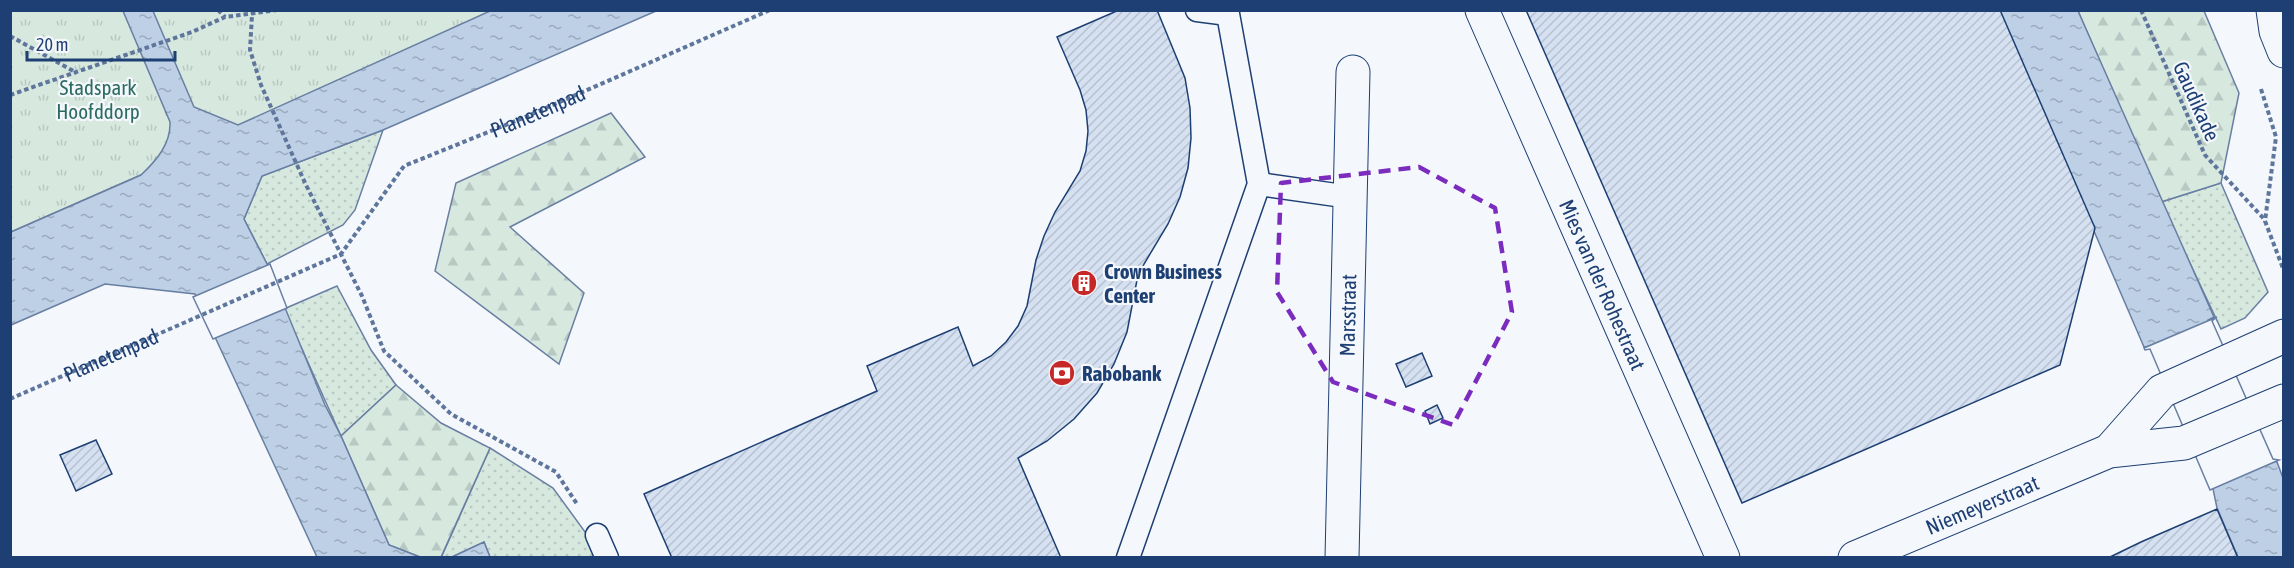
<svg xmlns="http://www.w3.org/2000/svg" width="2294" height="568" viewBox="0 0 2294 568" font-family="'Asap Condensed',sans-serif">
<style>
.grass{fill:url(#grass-dots);stroke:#687fa3;stroke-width:1.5}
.forest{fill:url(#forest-firs);stroke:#687fa3;stroke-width:1.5}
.park{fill:url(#park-tufts);stroke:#687fa3;stroke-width:1.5}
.water{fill:url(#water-ripples);stroke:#687fa3;stroke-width:1.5}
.pier{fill:#f4f7fb;stroke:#687fa3;stroke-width:1.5}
.building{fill:url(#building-hatch);stroke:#1d3f73;stroke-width:1.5}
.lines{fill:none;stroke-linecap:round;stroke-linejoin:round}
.service-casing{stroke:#1d3f73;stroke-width:25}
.minor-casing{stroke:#1d3f73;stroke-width:35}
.tertiary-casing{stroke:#1d3f73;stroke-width:35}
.path{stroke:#5e769c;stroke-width:4;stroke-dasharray:4.5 3;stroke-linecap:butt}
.service{stroke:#f4f7fb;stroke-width:22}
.minor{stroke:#f4f7fb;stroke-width:33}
.tertiary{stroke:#f4f7fb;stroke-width:33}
.marked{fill:none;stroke:#7b2cbf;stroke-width:4.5;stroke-dasharray:12 8;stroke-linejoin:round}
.labels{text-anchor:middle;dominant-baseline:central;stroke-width:4.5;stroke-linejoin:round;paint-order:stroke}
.park-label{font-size:21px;fill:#2c6c60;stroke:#f4f7fb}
.street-label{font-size:21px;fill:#1d3f73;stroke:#f4f7fb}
.poi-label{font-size:21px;font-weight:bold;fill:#1d3f73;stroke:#f4f7fb;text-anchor:start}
</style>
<defs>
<pattern id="grass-dots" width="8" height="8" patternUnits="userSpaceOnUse" patternTransform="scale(1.5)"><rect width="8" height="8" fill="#d7e8df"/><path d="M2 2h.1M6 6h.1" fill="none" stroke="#b8c8c3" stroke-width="1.8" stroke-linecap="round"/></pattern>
<pattern id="forest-firs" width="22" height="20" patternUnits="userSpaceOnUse" patternTransform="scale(1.5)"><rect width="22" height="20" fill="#d7e8df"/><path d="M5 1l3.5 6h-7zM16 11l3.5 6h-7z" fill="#b8c8c3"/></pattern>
<pattern id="park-tufts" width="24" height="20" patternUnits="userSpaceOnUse" patternTransform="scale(1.5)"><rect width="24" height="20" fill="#d7e8df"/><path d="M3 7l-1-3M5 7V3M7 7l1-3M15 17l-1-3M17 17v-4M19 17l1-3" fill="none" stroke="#b8c8c3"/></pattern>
<pattern id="water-ripples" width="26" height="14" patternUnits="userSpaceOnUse" patternTransform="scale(1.5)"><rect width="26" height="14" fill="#bed0e5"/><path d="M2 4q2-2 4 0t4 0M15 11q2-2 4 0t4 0" fill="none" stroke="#9aaabe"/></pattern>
<pattern id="building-hatch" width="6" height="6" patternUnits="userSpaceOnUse" patternTransform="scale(1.5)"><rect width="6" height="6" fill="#d5e0f0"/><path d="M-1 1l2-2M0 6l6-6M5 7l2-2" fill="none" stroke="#b6c1d1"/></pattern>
</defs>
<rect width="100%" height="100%" fill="#f4f7fb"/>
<path class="grass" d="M 383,130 L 355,210 L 343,225 L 267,264 L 244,219 L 262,176 Z
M 2221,183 L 2268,292 L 2245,318 L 2221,329 L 2161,202 Z
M 337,286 L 371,350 L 396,385 L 341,436 L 284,309 Z
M 490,448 L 553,488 L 588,536 L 594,557 L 490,557 L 484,542 L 452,557 L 441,558 Z"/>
<path class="forest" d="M 2078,11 L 2204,11 L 2239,93 L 2221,183 L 2161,202 Z
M 611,113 L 645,157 L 510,227 L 584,293 L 559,364 L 435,271 L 456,183 Z
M 396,385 L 441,423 L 490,448 L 441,557 L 420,557 L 389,545 L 341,436 Z"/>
<path class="park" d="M 11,11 L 501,11 L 141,175 L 11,232 Z"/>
<path class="water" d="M 123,11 L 153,11 L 194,107 L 238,125 L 490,11 L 656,11 L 383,130 L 262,176 L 244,219 L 267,264 L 325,405 L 341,436 L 389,545 L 420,557 L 317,557 L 195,294 L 105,284 L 11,325 L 11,232 L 141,175 C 156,161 171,144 170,122 Z
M 1999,11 L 2078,11 L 2214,317 L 2208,320 L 2271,461 L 2277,462 L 2283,478 L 2283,557 L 2238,557 L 2217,508 L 2212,484 L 2151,346 L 2144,347 Z
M 484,542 L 490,557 L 452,557 Z"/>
<path class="pier" d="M 270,264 L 287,308 L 213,339 L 193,297 Z
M 2217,317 L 2212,321 L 2273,459 L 2279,460 L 2210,490 L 2150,349 L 2145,350 L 2144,348 Z"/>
<path class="building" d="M 1119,10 L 1157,10 L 1185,78 L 1190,108 L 1191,138 L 1188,168 L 1180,197 L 1168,224 L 1144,264 L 1137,280 L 1127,332 L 1114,364 L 1097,393 L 1074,419 L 1047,441 L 1018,458 L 1061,558 L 672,558 L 644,494 L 877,391 L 867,366 L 958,327 L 973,366 L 991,356 L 1006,342 L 1018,326 L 1027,306 L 1036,260 L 1044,236 L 1055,212 L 1080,171 L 1086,151 L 1088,131 L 1086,110 L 1080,90 L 1057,37 Z
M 1526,10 L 2000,10 L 2095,228 L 2060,365 L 1742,503 Z
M 1422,353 L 1432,376 L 1406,387 L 1396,364 Z
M 1437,405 L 1443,418 L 1430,424 L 1425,411 Z
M 96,440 L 112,474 L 76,491 L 60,455 Z
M 2217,509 L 2238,558 L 2108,558 L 2141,542 Z"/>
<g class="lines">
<g class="service-casing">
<path id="service" d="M 1259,184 L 1350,197
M 597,535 L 607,558
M 1128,558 L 1259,184 L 1228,14 L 1197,10"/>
</g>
<g class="minor-casing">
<g id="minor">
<path id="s2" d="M 1482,10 L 1723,558"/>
<path d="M 2109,451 L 2162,391 L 2284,336"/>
<path id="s3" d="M 1342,558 L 1353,72"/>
<path id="s4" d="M 1855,558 L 2109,451 L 2184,443 L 2284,401"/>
</g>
</g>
<g class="tertiary-casing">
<path id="tertiary" d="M 2273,10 L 2276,31 L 2284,51"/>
</g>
<g class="path">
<path d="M 218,10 L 225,17"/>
<path d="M 254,10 L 252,15 L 250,50 L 261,85 L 306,185 L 362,296 L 384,351 L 451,414 L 556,472 L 577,504"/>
<path d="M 2141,10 L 2205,155 L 2265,220"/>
<path d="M 10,36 L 77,73"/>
<path d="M 2261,89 L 2276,137 L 2265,221 L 2284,271"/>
<path d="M 10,95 L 192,32 L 225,17 L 277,10"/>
<path id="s1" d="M 10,399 L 341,254 L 404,166 L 523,118 L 770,10"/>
</g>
<use href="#service" class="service"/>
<use href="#minor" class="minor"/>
<use href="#tertiary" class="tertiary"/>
</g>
<path class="marked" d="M 1419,167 L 1495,208 L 1512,312 L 1453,425 L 1333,382 L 1277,292 L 1281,183 Z"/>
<defs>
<g id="building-disc" transform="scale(1.35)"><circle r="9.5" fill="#c62828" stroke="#f4f7fb"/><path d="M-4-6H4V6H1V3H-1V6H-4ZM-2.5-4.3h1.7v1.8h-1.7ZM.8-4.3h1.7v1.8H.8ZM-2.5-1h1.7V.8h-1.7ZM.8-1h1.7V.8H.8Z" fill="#fff"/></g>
<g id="bank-disc" transform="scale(1.35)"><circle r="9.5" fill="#c62828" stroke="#f4f7fb"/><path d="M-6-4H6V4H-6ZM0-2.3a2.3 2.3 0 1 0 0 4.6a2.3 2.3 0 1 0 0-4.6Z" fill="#fff"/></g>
</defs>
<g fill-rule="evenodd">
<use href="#building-disc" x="1084" y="283"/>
<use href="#bank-disc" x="1062" y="373"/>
</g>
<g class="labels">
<g class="park-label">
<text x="98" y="87">Stadspark<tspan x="98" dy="24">Hoofddorp</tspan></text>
</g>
<g class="street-label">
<text transform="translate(2197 101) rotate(66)">Gaudikade</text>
<text stroke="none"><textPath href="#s1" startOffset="614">Planetenpad</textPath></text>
<text stroke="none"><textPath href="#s2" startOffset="300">Mies van der Rohestraat</textPath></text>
<text stroke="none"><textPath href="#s3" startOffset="243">Marsstraat</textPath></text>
<text stroke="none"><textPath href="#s1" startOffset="110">Planetenpad</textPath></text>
<text stroke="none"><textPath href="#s4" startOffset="138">Niemeyerstraat</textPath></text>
</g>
<g class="poi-label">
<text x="1104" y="271">Crown Business<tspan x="1104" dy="24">Center</tspan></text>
<text x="1082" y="373">Rabobank</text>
</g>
</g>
<rect width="2294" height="568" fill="none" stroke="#1d3f73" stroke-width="24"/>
<path d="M27 51v9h148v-9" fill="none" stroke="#1d3f73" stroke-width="3"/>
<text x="36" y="51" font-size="18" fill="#1d3f73" stroke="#f4f7fb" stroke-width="4.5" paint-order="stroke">20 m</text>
</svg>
